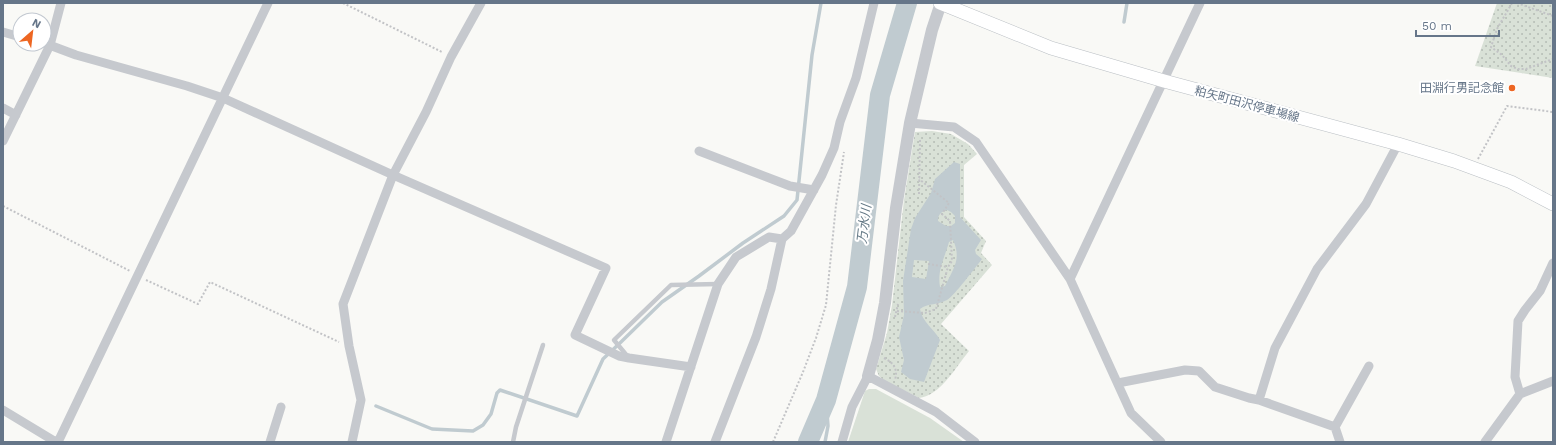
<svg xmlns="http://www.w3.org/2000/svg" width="1556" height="445" viewBox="0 0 1556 445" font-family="'Work Sans','Noto Sans JP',sans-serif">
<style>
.green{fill:url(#green-dots)}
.pitch{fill:#d9e1d7}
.water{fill:#c0cbd0;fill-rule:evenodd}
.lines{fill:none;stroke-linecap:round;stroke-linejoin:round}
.stream{stroke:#c0cbd0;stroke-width:3.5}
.river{stroke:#c0cbd0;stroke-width:20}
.secondary-casing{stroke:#babfc4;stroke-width:14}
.path{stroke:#c2c3c6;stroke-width:2;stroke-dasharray:2 2;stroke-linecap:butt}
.service{stroke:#c6c9ce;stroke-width:4.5}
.minor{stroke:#c6c9ce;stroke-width:9}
.tertiary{stroke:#c6c9ce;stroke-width:12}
.secondary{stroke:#fff;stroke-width:13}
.poi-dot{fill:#ed6622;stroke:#fff;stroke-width:1.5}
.labels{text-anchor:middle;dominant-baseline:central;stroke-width:4;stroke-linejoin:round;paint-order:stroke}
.poi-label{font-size:12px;fill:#667689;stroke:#fff;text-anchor:end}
.street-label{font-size:12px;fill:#667689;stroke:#fff}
.water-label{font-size:13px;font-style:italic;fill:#627784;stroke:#fff}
</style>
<defs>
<pattern id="green-dots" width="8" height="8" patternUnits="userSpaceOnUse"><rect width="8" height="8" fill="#d9e1d7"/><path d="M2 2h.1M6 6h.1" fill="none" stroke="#b4bbb4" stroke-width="1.8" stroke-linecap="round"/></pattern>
</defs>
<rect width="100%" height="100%" fill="#f9f9f6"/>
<path class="green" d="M 1497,3 L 1553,3 L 1553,78 L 1475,66 Z
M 932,131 L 951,134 L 968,144 L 977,154 L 964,165 L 964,217 L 986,241 L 981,253 L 992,265 L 941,324 L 969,351 C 956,367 940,396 919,398 L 885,381 L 879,376 L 876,369 L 887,333 L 892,305 L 904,200 L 915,132 Z"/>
<path class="pitch" d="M 869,389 L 876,389 L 930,418 L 964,442 L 848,442 L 865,391 Z"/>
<path class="water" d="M 954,162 L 960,164 L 960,217 L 981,240 L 975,250 L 976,254 L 982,259 C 975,268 954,296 947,300 C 938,305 928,303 920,309 C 922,322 934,329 940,340 L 924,382 L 910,379 L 901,372 L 904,360 L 899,337 L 904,315 L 903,281 L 911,229 L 915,218 L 931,193 L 935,179 ZM 947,210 L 951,212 L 955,216 L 955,223 L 951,226 L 946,226 L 938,221 C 938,214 941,212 947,210 ZM 953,240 C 962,259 953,269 945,286 L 940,287 C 937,270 945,257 949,242 ZM 914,260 L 929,261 L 926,279 L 912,277 Z"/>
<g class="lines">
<path class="stream" d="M 1124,22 L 1127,3
M 376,406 L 432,429 L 473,431 L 483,425 L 491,414 L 497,393 L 500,390 L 577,416 L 603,359 L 621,342 L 662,302 L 699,276 L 743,243 L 784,216 L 797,200 L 812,55 L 821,3
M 825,442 L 828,426 L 826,400"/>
<path class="river" d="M 808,442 L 826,400 L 857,287 L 880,95 L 907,3"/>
<g class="secondary-casing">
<path id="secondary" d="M 940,3 L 1051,48 L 1164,81 L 1398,144 L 1454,161 L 1511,182 L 1553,204"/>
</g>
<path class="path" d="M 343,3 L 442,52
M 1512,3 L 1497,29 L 1491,47 L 1502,55 L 1511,66 L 1518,69 L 1526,69 L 1553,59
M 1517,3 L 1553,16
M 1478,159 L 1507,106 L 1553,112
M 919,194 L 920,140
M 3,206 L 130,271
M 928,264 L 948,267
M 146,280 L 198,304 L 210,282 L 339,342
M 897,311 L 925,313 L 936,309 L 948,267 L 952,261 L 950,221 L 942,214 L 949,203 L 919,179
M 895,317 L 898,304
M 884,358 C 894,363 898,369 895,380
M 773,442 L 803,372 L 816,338 L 826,305 L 836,205 L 844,152"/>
<path class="service" d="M 628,357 L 614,340 L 671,285 L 718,284
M 513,442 L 516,427 L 543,345"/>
<path class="minor" d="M 3,32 L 20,37
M 44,43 L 76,55 L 187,86 L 223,98 L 393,175 L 606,268 L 575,335 L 619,356 L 629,358 L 691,367
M 3,108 L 16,115
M 910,123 L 954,127 L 976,142 L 1070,279 L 1131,413 L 1161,442
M 3,141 L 50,45 L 61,3
M 699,151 L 790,186 L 814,190
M 1070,279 L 1200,3
M 1118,383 L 1185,370 L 1199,371 L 1215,387 L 1249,398 L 1259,400 L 1335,427 L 1340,442
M 1520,394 L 1515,377 L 1518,321 L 1525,310 L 1540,291 L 1553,263
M 1259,400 L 1275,348 L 1317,269 L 1366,204 L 1398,144
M 3,410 L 56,442
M 1335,427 L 1369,366
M 58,442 L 268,3
M 270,442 L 281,407
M 352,442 L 361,400 L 349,346 L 343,304 L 393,175 L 426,112 L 451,57 L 481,3
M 666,442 L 718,284 L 736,257 L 769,237 L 782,239
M 715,442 L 756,337 L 771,289 L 782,239 L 791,231 L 822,175 L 834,148 L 840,122 L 856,78 L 874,3
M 842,442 L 852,407 L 868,376 L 936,412 L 975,442
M 1485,442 L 1520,394 L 1553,381"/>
<path class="tertiary" d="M 868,376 L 878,340 L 885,303 L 896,208 L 910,123 L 932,30 L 941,3"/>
<use href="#secondary" class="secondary"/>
</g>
<circle class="poi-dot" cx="1512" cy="88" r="4"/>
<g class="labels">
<g class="poi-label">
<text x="1504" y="88">田淵行男記念館</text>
</g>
<g class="street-label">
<text transform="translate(1247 104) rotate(15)">粕矢町田沢停車場線</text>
</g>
<g class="water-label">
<text transform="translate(864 224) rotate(-83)">万水川</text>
</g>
</g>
<rect width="1556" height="445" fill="none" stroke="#667689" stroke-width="8"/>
<g transform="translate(32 32) rotate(28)"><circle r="19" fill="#ffffff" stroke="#c2c8d0"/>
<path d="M0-3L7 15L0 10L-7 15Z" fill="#ed6622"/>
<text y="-6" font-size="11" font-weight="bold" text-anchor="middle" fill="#667689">N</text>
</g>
<path d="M1416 30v6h83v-6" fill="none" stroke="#667689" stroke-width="2"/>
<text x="1422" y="30" font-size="12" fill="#667689" stroke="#ffffff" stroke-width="3" paint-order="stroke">50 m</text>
</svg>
